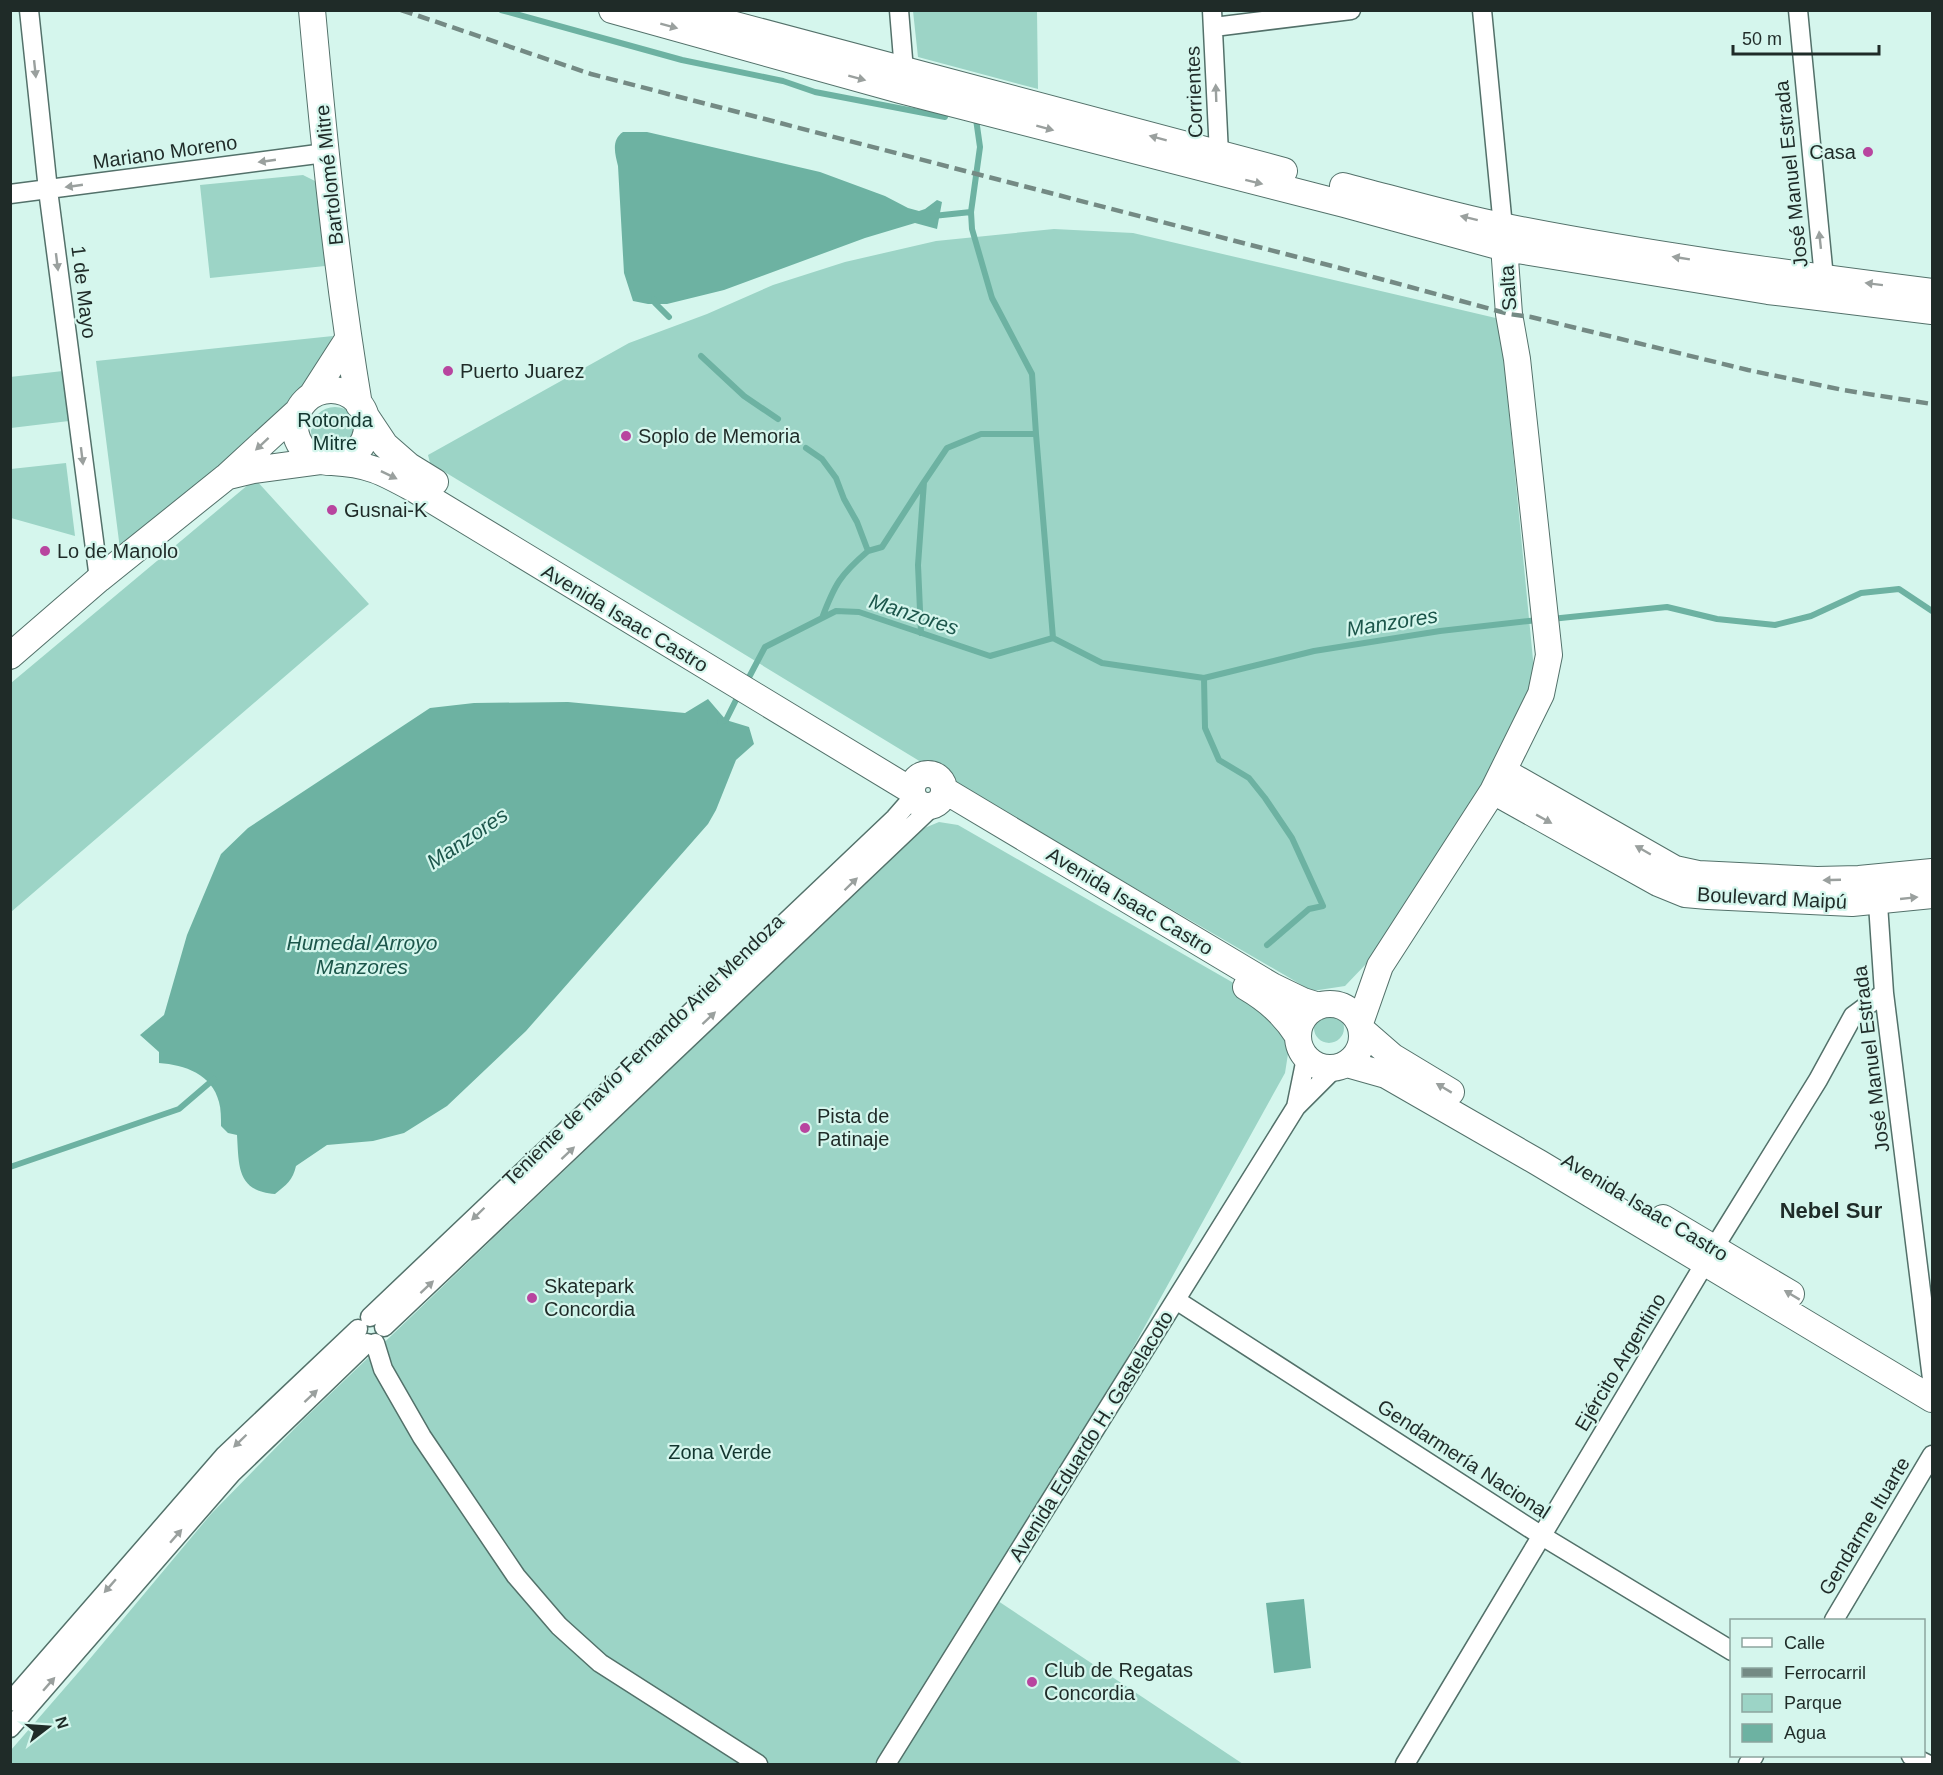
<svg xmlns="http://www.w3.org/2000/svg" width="1943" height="1775" viewBox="0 0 1943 1775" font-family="Helvetica,sans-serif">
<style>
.green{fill:#9cd4c6}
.water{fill:#6db2a2}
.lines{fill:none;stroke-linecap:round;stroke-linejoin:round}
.stream{stroke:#6db2a2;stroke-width:6}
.street-casing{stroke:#53716a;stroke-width:21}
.secondary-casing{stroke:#53716a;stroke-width:28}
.street{stroke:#fff;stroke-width:18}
.secondary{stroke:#fff;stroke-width:26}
.rail{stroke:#748a84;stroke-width:4.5;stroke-dasharray:12 6;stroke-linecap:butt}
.oneway{fill:#9aa09e}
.poi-dot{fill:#b8459f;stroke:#d5f6ed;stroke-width:2}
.labels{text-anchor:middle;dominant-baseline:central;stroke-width:4.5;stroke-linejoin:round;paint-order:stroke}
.street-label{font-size:20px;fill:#1f2b28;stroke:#d5f6ed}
.poi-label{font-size:20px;fill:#1f2b28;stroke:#d5f6ed;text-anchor:start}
.park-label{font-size:20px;fill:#13362f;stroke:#d5f6ed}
.water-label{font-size:21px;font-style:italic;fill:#1c564b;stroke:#d5f6ed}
.quarter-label{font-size:22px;font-weight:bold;fill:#1f2b28;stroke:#d5f6ed}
</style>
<rect width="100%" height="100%" fill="#d5f6ed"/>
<path class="green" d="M 913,11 L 1037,11 L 1038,89 L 918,57 Z
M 303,175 L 317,182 L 325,266 L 210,278 L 200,185 Z
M 1054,229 L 1133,233 L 1500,319 L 1534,670 L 1529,693 L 1484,782 L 1421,883 L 1366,964 L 1345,986 L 1312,991 L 956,784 L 943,768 L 926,765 L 430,463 L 428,455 L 629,343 L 707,314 L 773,285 L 845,262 L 936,241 Z
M 333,336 L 318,368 L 292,404 L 120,549 L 96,361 Z
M 63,371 L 69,421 L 11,428 L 10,377 Z
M311 431a24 24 0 1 1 48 0a24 24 0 1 1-48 0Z
M 66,463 L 75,536 L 11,518 L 11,469 Z
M 255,479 L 369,604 L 11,912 L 11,683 Z
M 939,822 L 958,825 L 1258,997 L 1290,1041 L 1285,1073 L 989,1608 L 995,1599 L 1243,1764 L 11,1764 L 11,1750 L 83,1667 L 211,1514 L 304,1419 L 922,829 Z
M1314 1028a15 15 0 1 1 30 0a15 15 0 1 1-30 0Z"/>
<path class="water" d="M 623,132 L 647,132 L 820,172 L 885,196 L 908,208 L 919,211 L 925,209 L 937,200 L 942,202 L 937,229 L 915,223 L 865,238 L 724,290 L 667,304 L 648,304 L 633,301 L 624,273 L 618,166 C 615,154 611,140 623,132 Z
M 708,699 L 726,720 L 749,727 L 754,744 L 736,760 L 716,810 L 708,824 L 526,1031 L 447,1106 L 404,1133 L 373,1141 L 327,1145 L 296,1166 C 293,1180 286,1185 275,1194 C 237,1191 239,1167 237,1135 L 228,1133 L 221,1126 C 221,1118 221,1109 219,1102 C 212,1074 185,1065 159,1063 L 159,1052 L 140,1035 L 164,1015 L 187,935 L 221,854 L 248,828 L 430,708 L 474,703 L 568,702 L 685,713 Z
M 1304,1599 L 1311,1668 L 1274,1673 L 1266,1603 Z"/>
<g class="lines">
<path class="stream" d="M 501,10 L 682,60 L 783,81 L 815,92 L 945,117
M 933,216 L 971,212
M 654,299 L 655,303 L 669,317
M 701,356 L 744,396 L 778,419
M 1036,434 L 1053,638
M 806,448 L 822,459 L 836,478 L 844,499 L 857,522 L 868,551 C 840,575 835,584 822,618
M 868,551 L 882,547 L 924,482
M 1551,619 L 1667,607 L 1717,619 L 1775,625 L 1811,616 L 1861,593 L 1899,589 L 1932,611
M 921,633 L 918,565 L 924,482 L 947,448 L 981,434 L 1036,434 L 1032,374 L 992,298 L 972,229 L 971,212 L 980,147 L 976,119 L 972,116
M 1204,678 L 1205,728 L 1219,760 L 1249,778 L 1265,798 L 1292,838 L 1323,906 L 1309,909 L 1267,945
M 746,683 L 765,647 L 836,611 L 859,612 L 990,656 L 1053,638 L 1102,663 L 1204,678 L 1314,651 L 1440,631 L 1538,620
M 720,722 L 726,720 L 739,694
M 10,1167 L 179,1109 L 214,1079"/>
<g class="street-casing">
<path id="street" d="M 29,10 L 48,190 L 99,579
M 899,10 L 904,71 L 902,80
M 1212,10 L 1219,154 L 1215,164
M 1482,10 L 1503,227
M 1798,10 L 1824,278 L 1822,287
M 1214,27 L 1351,10
M 10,194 L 325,153
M 1877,889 L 1884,993 L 1932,1379
M 1296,1107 L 1306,1058
M 1176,1300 L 1542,1536 L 1732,1651
M 370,1317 L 895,818 L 909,802 L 912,795
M 384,1327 L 933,806
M 375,1343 L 383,1369 L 422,1437 L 516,1576 L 559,1626 L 600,1663 L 758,1764
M 1834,1620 L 1932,1455
M 10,1702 L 225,1455 L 358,1329
M 10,1728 L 231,1474 L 367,1343
M 1911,1756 L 1927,1764
M 886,1764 L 1296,1107 L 1335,1068
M 1405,1764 L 1714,1248 L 1818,1080 L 1853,1016 L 1884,993
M 1748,1764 L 1754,1756"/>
</g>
<g class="secondary-casing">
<path id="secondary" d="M 312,10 C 324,142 337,274 359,405
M 612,10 L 900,90 L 1344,204 L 1505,248 L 1768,291 L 1932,311
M 679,10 L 1284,171
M 1343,186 C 1397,200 1451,216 1506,227 C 1647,255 1790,274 1932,292
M295 426a36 36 0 1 1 72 0a36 36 0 1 1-72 0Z
M 312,395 L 348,339
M 365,415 L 385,445 L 409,466 L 435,482
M 332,462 C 369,464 383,472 414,489 L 912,791
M 229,476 L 253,470 L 320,461
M 10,656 L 99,579 L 226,477 L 298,411
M 1503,771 L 1675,869 L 1698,874 L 1817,880 L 1859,879 L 1932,872
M912 790a16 16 0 1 1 32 0a16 16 0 1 1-32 0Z
M 944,790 L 1272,986 L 1303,1001 L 1319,1006
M 1493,791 L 1658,883 L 1685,894 L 1708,896 L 1852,903 L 1932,895
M 1246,987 C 1268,1000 1284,1014 1298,1036
M1298 1036a32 32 0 1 1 64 0a32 32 0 1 1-64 0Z
M 1360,1023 L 1380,966 L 1493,791 L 1541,694 L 1549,655 L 1517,359 L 1509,314 L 1503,232
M 1362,1030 L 1393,1057 L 1451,1092
M 1347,1064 L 1386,1075 L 1539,1163 L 1932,1399
M 1663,1218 L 1791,1294"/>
</g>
<use href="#street" class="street"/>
<use href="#secondary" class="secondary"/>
<path class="rail" d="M 401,10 L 591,74 L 1355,272 L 1509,314 L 1531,317 L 1748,370 L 1843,390 L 1932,404"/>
</g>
<defs><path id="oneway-solid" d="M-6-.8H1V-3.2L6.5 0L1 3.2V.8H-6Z" transform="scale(1.5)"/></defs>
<g class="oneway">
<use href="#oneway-solid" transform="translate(669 26) rotate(15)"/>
<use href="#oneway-solid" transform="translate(35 69) rotate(84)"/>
<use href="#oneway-solid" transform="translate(857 78) rotate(15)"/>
<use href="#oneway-solid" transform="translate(1216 93) rotate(-92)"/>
<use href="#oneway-solid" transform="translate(1045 128) rotate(15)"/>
<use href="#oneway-solid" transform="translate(1158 138) rotate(-165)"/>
<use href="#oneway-solid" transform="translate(267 161) rotate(172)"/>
<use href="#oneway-solid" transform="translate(1254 182) rotate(14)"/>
<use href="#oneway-solid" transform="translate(74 186) rotate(172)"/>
<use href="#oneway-solid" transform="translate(1469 218) rotate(-166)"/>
<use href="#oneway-solid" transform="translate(1820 240) rotate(-96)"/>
<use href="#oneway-solid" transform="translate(1681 258) rotate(-171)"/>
<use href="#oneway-solid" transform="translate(57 262) rotate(83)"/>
<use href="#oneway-solid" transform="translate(1874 284) rotate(-173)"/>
<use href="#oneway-solid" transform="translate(262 444) rotate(137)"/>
<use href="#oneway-solid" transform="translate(82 456) rotate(83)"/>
<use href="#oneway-solid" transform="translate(389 475) rotate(26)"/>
<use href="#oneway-solid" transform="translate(1544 819) rotate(29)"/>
<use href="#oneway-solid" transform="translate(1643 850) rotate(-150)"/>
<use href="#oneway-solid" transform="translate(1832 880) rotate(178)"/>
<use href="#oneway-solid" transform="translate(851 884) rotate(-44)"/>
<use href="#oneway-solid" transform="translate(1909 898) rotate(-6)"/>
<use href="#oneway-solid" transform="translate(709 1018) rotate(-43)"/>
<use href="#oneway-solid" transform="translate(1444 1088) rotate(-149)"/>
<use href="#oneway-solid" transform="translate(568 1153) rotate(-43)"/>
<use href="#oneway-solid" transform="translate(478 1214) rotate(136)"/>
<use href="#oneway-solid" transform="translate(427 1287) rotate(-43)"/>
<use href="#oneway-solid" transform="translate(1792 1295) rotate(-149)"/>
<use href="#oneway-solid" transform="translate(311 1396) rotate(-43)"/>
<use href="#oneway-solid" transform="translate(240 1441) rotate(136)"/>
<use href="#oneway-solid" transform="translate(176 1536) rotate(-49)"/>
<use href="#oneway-solid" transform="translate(110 1586) rotate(131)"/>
<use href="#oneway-solid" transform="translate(49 1684) rotate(-49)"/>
</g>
<g class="poi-dot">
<circle cx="1868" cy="152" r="6"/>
<circle cx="448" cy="371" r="6"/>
<circle cx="626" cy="436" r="6"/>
<circle cx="332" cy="510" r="6"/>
<circle cx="45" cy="551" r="6"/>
<circle cx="805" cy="1128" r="6"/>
<circle cx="532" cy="1298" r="6"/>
<circle cx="1032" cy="1682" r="6"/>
</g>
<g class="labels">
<g class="street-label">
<text transform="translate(1194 92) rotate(-92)">Corrientes</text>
<text transform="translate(165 152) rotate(-8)">Mariano Moreno</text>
<text transform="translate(1791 174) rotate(-96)">José Manuel Estrada</text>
<text transform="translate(329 175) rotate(-96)">Bartolomé Mitre</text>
<text transform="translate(1508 288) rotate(-94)">Salta</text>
<text transform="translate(84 292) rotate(83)">1 de Mayo</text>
<text transform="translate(625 618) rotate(31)">Avenida Isaac Castro</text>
<text transform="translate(1772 898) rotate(3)">Boulevard Maipú</text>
<text transform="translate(1130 901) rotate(31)">Avenida Isaac Castro</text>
<text transform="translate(643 1050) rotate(-44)">Teniente de navío Fernando Ariel Mendoza</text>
<text transform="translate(1871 1059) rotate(-97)">José Manuel Estrada</text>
<text transform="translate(1645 1207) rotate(31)">Avenida Isaac Castro</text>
<text transform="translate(1620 1362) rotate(-59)">Ejército Argentino</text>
<text transform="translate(1091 1436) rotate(-58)">Avenida Eduardo H. Gastelacoto</text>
<text transform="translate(1464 1459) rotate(33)">Gendarmería Nacional</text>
<text transform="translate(1864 1526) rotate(-59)">Gendarme Ituarte</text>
</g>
<g class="poi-label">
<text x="1856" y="152" text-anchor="end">Casa</text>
<text x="460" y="371">Puerto Juarez</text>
<text x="638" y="436">Soplo de Memoria</text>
<text x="344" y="510">Gusnai-K</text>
<text x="57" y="551">Lo de Manolo</text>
<text x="817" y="1116">Pista de<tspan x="817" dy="23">Patinaje</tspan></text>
<text x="544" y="1286">Skatepark<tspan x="544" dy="23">Concordia</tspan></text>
<text x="1044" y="1670">Club de Regatas<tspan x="1044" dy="23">Concordia</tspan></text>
</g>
<g class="park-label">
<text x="335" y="420">Rotonda<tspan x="335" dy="23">Mitre</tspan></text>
<text x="720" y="1452">Zona Verde</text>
</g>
<g class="water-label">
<text transform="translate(914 614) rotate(18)">Manzores</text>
<text transform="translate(1392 622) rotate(-9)">Manzores</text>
<text transform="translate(467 838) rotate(-34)">Manzores</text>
<text x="362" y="942">Humedal Arroyo<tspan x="362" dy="24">Manzores</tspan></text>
</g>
<g class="quarter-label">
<text x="1831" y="1210">Nebel Sur</text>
</g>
</g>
<rect width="1943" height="1775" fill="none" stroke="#1f2b28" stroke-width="24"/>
<rect x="1730" y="1619" width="195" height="138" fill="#d5f6ed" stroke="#8ca59e" stroke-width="1.5"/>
<rect x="1742" y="1638" width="30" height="9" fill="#ffffff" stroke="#8ca59e" stroke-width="1.5"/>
<text x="1784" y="1649" font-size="18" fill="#1f2b28">Calle</text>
<rect x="1742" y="1668" width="30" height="9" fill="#748a84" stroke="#8ca59e" stroke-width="1.5"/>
<text x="1784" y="1679" font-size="18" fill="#1f2b28">Ferrocarril</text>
<rect x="1742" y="1694" width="30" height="18" fill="#9cd4c6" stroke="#8ca59e" stroke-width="1.5"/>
<text x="1784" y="1709" font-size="18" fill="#1f2b28">Parque</text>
<rect x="1742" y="1724" width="30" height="18" fill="#6db2a2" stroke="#8ca59e" stroke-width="1.5"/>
<text x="1784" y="1739" font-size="18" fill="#1f2b28">Agua</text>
<g transform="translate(48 1727) rotate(73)" stroke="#d5f6ed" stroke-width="4.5" paint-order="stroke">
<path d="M0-4.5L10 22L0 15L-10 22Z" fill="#1f2b28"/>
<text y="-9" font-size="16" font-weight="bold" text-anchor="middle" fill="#1f2b28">N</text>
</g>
<path d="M1733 45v9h146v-9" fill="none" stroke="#1f2b28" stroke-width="3"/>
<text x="1742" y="45" font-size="18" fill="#1f2b28" stroke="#d5f6ed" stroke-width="4.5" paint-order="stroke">50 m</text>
</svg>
